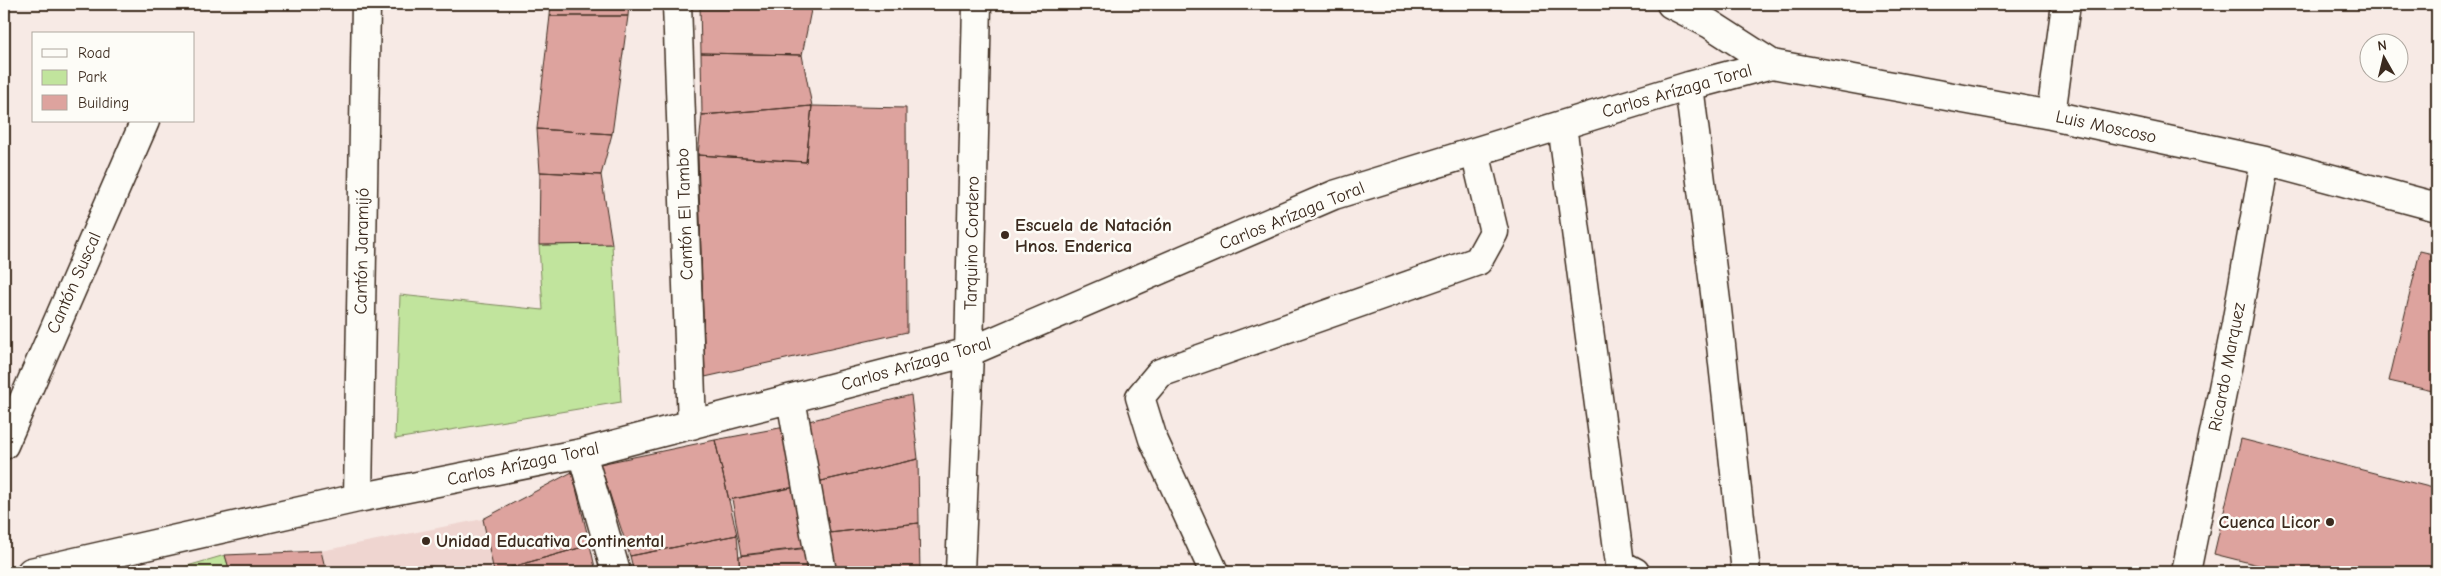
<svg xmlns="http://www.w3.org/2000/svg" width="2441" height="576" viewBox="0 0 2441 576" font-family="'Comic Neue',sans-serif">
<style>
.built{fill:#efd5d0}
.green{fill:#c1e49d;stroke:#7e875e}
.building{fill:#dda39e;stroke:#3b2a1e}
.lines{fill:none;stroke-linecap:round;stroke-linejoin:round}
.minor-casing{stroke:#3b2a1e;stroke-width:31}
.minor{stroke:#fdfcf7;stroke-width:28}
.poi-dot{fill:#3b2a1e;stroke:#fdfcf7;stroke-width:2}
.labels{text-anchor:middle;dominant-baseline:central;stroke-width:5;stroke-linejoin:round;paint-order:stroke}
.street-label{font-size:18px;fill:#3b2a1e;stroke:#fdfcf7}
.poi-label{font-size:18px;font-weight:bold;fill:#3b2a1e;stroke:#fdfcf7;text-anchor:start}
</style>
<rect width="100%" height="100%" fill="#f7eae5"/>
<filter id="ink" filterUnits="userSpaceOnUse"><feTurbulence type="fractalNoise" baseFrequency=".02" numOctaves="2"/><feDisplacementMap in="SourceGraphic" scale="10" xChannelSelector="R" yChannelSelector="G"/><feConvolveMatrix kernelMatrix="1 2 1 2 8 2 1 2 1" color-interpolation-filters="sRGB"/></filter>
<g filter="url(#ink)">
<path class="built" d="M 483,519 L 494,572 L 326,572 L 321,551 Z"/>
<path class="green" d="M 612,244 L 621,402 L 395,439 L 400,295 L 543,310 L 539,245 Z
M 225,555 L 230,572 L 167,572 Z"/>
<path class="building" d="M 551,4 L 629,4 L 628,16 L 550,16 Z
M 700,4 L 812,5 L 802,55 L 701,53 Z
M 550,16 L 628,16 L 612,134 L 537,129 Z
M 701,53 L 802,55 L 812,106 L 702,115 Z
M 812,106 L 806,162 L 698,155 L 702,115 Z
M 812,106 L 906,108 L 907,332 L 705,377 L 698,155 L 806,162 Z
M 537,129 L 612,134 L 601,175 L 540,172 Z
M 540,172 L 601,175 L 612,244 L 539,245 Z
M 2420,251 L 2437,255 L 2437,392 L 2389,381 Z
M 911,395 L 918,459 L 817,482 L 805,422 Z
M 785,427 L 797,487 L 729,500 L 715,440 Z
M 2241,439 L 2437,489 L 2437,561 L 2435,572 L 2286,572 L 2214,554 Z
M 715,440 L 737,535 L 630,556 L 600,464 Z
M 918,459 L 919,523 L 829,533 L 817,482 Z
M 572,472 L 590,545 L 494,572 L 483,519 Z
M 800,486 L 810,547 L 742,555 L 732,499 Z
M 919,523 L 920,572 L 836,572 L 829,533 Z
M 737,535 L 740,572 L 634,572 L 630,556 Z
M 590,545 L 596,572 L 494,572 Z
M 808,548 L 815,572 L 740,572 L 739,556 Z
M 321,551 L 326,572 L 230,572 L 225,555 Z"/>
<g class="lines">
<g class="minor-casing">
<path id="minor" d="M 677,4 L 692,425
M 1671,4 L 1710,24 L 1772,64 L 2051,115 L 2265,161 L 2437,207
M 1689,86 L 1717,309 L 1746,572
M 2051,115 L 2066,4
M 1562,125 L 1620,564 L 1635,572
M 791,399 L 822,572
M 4,445 L 145,121
M 582,453 L 616,572
M 358,498 L 366,4
M 31,572 L 358,498 L 582,453 L 969,352 L 1334,195 L 1689,86 L 1772,64
M 960,572 L 969,352 L 977,4
M 1214,572 L 1153,439 L 1140,397 L 1160,373 L 1478,261 L 1494,232 L 1475,152
M 2186,572 L 2236,324 L 2265,161"/>
</g>
<use href="#minor" class="minor"/>
</g>
</g>
<g class="poi-dot">
<circle cx="1005" cy="235" r="5"/>
<circle cx="2330" cy="522" r="5"/>
<circle cx="426" cy="541" r="5"/>
</g>
<g class="labels">
<g class="street-label">
<text transform="translate(1677 91) rotate(-16)">Carlos Arízaga Toral</text>
<text transform="translate(2106 127) rotate(12)">Luis Moscoso</text>
<text transform="translate(685 214) rotate(-92)">Cantón El Tambo</text>
<text transform="translate(1292 216) rotate(-22)">Carlos Arízaga Toral</text>
<text transform="translate(972 243) rotate(-89)">Tarquino Cordero</text>
<text transform="translate(362 251) rotate(-89)">Cantón Jaramijó</text>
<text transform="translate(74 283) rotate(-66)">Cantón Suscal</text>
<text transform="translate(916 364) rotate(-16)">Carlos Arízaga Toral</text>
<text transform="translate(2227 367) rotate(-79)">Ricardo Marquez</text>
<text transform="translate(523 464) rotate(-12)">Carlos Arízaga Toral</text>
</g>
<g class="poi-label">
<text x="1015" y="225">Escuela de Natación<tspan x="1015" dy="21">Hnos. Enderica</tspan></text>
<text x="2320" y="522" text-anchor="end">Cuenca Licor</text>
<text x="436" y="541">Unidad Educativa Continental</text>
</g>
</g>
<rect width="2441" height="576" fill="none" stroke="#fdfcf7" stroke-width="20"/>
<rect x="10" y="10" width="2421" height="556" fill="none" stroke="#3b2a1e" stroke-width="2" filter="url(#ink)"/>
<rect x="32" y="32" width="162" height="90" fill="#fdfcf7" stroke="#afa8a0"/>
<rect x="42" y="49" width="25" height="8" fill="#fdfcf7" stroke="#afa8a0"/>
<text x="78" y="58" font-size="15" fill="#3b2a1e">Road</text>
<rect x="42" y="70" width="25" height="15" fill="#c1e49d" stroke="#afa8a0"/>
<text x="78" y="82" font-size="15" fill="#3b2a1e">Park</text>
<rect x="42" y="95" width="25" height="15" fill="#dda39e" stroke="#afa8a0"/>
<text x="78" y="108" font-size="15" fill="#3b2a1e">Building</text>
<g transform="translate(2384 58) rotate(352)"><circle r="24" fill="#fdfcf7" stroke="#afa8a0"/>
<path d="M0-4L9 19L0 12L-9 19Z" fill="#3b2a1e"/>
<text y="-8" font-size="14" font-weight="bold" text-anchor="middle" fill="#3b2a1e">N</text>
</g>
</svg>
